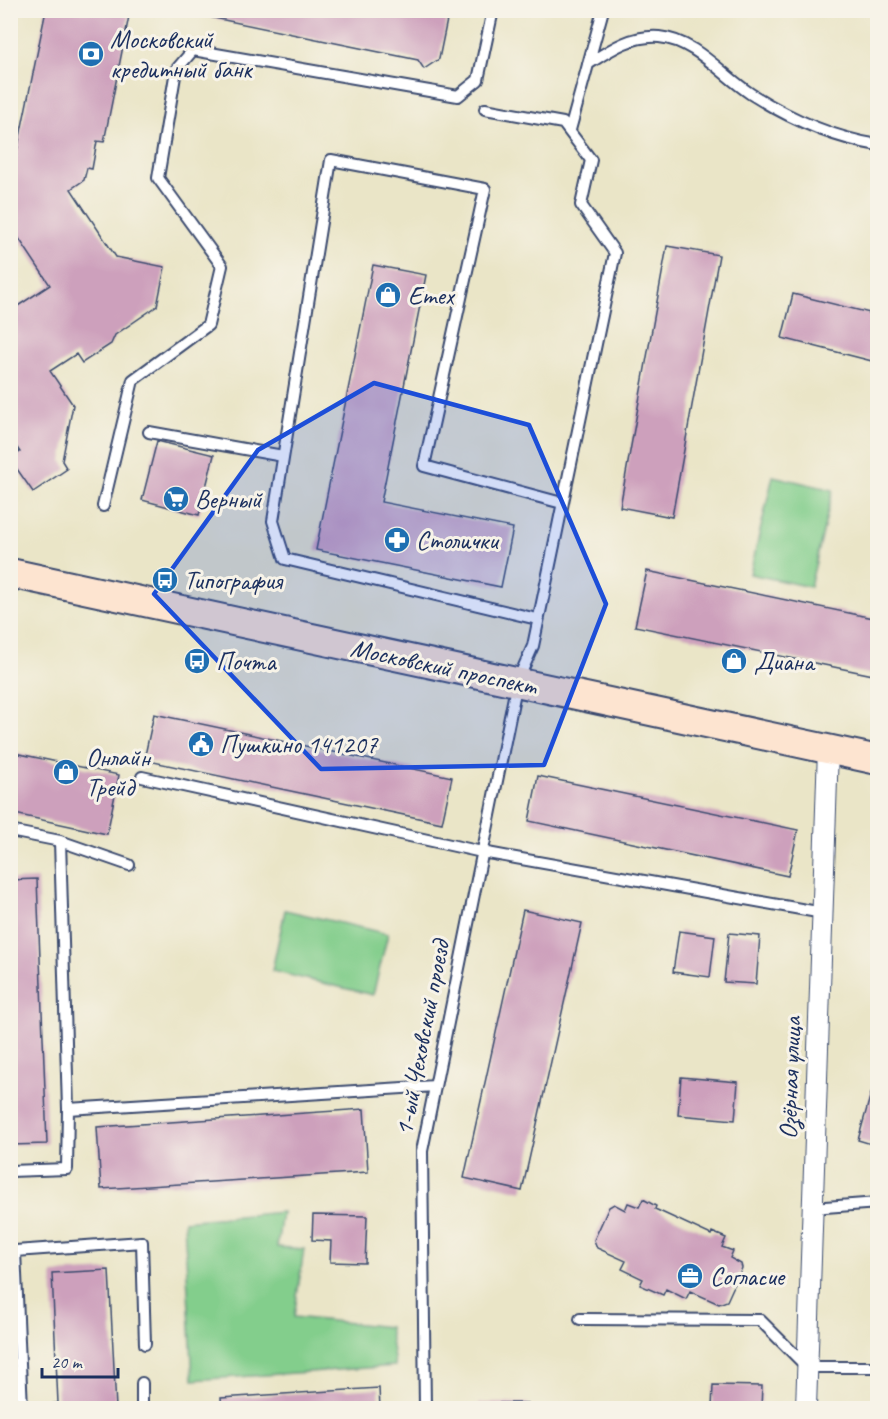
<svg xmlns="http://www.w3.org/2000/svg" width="888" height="1419" viewBox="0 0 888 1419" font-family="Caveat,sans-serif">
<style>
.green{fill:#83ce8c;stroke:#4f7e75;stroke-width:1.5}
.building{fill:#cda0bc}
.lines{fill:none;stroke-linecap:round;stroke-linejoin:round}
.lane-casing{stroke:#3a4a6e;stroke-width:14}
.street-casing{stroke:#3a4a6e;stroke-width:22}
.secondary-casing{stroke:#3a4a6e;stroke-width:32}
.lane{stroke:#fff;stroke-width:10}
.street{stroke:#fff;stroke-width:20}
.secondary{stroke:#fde4d0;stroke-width:28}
.marked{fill:#1d4ed8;fill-opacity:0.2;stroke:#1d4ed8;stroke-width:4.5;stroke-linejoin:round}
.labels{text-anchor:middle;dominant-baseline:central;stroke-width:6;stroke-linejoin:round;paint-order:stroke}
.poi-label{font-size:26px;fill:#1b2f5e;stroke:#f7f3e8;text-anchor:start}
.street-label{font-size:26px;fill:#1b2f5e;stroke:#f7f3e8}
</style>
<rect width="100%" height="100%" fill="#f7f3e8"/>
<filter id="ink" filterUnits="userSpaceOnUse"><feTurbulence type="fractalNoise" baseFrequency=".0167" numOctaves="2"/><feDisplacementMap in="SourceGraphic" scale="12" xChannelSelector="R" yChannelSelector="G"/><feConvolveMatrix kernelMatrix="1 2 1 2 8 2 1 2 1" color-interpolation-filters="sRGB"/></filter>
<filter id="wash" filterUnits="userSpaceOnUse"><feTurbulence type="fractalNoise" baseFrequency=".008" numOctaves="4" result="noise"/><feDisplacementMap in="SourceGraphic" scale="24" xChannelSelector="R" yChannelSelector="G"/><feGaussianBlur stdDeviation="1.35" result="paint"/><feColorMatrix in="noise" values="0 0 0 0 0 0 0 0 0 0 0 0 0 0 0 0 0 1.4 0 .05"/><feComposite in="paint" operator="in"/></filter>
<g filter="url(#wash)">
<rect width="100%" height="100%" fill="#eae5c7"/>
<path class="green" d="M 773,476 L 833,490 L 810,587 L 750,574 Z
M 285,910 L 388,934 L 373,995 L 272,971 Z
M 282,1212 L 277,1247 L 304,1249 L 294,1317 L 389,1327 L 395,1366 L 193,1380 L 184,1221 Z"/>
<g id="blocks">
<path class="building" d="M 46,10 L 124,10 L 123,15 L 129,16 L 104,142 L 97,141 L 92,169 L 87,168 L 84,180 L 71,189 L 116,257 L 165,267 L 157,306 L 115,335 L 111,344 L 82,363 L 76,354 L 50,371 L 73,405 L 62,461 L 67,469 L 33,492 L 10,459 L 20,452 L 14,443 L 10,446 L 10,311 L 50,285 L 10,225 L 10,185 Z
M 449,10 L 439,59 L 424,69 L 418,60 L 185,12 Z
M 667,246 L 719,255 L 672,517 L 620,507 Z
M 373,265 L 426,275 L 381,502 L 513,528 L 501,587 L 316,550 Z
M 793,294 L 878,315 L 878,339 L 872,361 L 782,338 Z
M 157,441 L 214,455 L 199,515 L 142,500 Z
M 647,571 L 878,619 L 878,676 L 635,626 Z
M 154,714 L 452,777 L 442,823 L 144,760 Z
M 10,752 L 119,775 L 107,834 L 10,813 Z
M 538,776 L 798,830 L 788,876 L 529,821 Z
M 37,879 L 47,1144 L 10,1145 L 10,880 Z
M 523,910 L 582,923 L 522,1191 L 464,1178 Z
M 679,931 L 715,936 L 710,977 L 673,972 Z
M 729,933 L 760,936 L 756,984 L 724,982 Z
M 877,1072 L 878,1072 L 878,1146 L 858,1140 Z
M 681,1077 L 738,1082 L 735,1120 L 678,1115 Z
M 364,1109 L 368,1172 L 101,1189 L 97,1127 Z
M 643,1199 L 656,1206 L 655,1209 L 711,1235 L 712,1232 L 726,1238 L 722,1247 L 733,1251 L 730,1258 L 741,1264 L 742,1268 L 727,1301 L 719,1304 L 690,1291 L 686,1299 L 666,1289 L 663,1295 L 640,1285 L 643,1279 L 622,1269 L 626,1261 L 597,1248 L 594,1240 L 609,1207 L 614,1204 L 625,1210 L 628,1203 L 639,1207 Z
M 313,1215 L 367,1216 L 365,1263 L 330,1262 L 331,1241 L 312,1240 Z
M 878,1259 L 878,1281 L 872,1271 Z
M 109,1270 L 116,1408 L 51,1408 L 50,1404 L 58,1403 L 52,1273 Z
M 713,1385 L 762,1386 L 761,1408 L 712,1408 Z
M 379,1388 L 380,1408 L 222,1408 L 221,1398 Z
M 479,1403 L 528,1403 L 528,1408 L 479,1408 Z"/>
</g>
</g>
<g filter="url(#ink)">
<use href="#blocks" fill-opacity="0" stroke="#3a4a6e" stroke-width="1.5"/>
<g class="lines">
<g class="lane-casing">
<path id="lane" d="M 588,64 C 610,50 631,35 659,37 C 695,40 722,75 751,94 C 789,118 833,138 878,145
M 570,130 L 603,10
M 149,432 L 283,456
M 103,506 L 133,380 L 208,325 L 222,266 L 158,178 L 176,70 L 193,50 L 458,96 L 478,80 L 493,10
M 537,619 L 285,559 L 273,521 L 331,160 L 485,189 L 424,466 L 562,503
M 142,777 L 482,852 L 823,913
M 10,831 L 60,841 L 68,1109 L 435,1086
M 60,841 L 129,865
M 10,1171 L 67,1169 L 68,1109
M 812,1208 L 878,1203
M 580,1319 L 760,1320 L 807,1367 L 878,1367
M 142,1383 L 142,1408
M 22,1408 L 15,1251 L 142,1242 L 145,1344
M 425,1408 L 422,1151 L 517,682 L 533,646 L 615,253 L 581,205 L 591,160 L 563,123 L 485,109"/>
</g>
<g class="street-casing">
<path id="street" d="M 806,1408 L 828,749"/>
</g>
<g class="secondary-casing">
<path id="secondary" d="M 10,573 L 878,760"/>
</g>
<use href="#lane" class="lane"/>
<use href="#street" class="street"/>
<use href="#secondary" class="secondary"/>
</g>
</g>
<path class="marked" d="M 374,383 L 529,425 L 606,604 L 544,765 L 321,769 L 154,594 L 258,450 Z"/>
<defs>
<g id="bank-disc" transform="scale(1.35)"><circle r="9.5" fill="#1f6fb2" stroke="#f7f3e8"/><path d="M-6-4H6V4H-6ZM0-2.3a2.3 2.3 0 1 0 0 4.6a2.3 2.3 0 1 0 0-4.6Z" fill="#fff"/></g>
<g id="shop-disc" transform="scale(1.35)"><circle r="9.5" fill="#1f6fb2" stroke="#f7f3e8"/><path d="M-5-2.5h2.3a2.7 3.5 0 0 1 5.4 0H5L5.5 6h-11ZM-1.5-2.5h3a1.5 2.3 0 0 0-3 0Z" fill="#fff"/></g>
<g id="supermarket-disc" transform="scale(1.35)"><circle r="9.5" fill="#1f6fb2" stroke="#f7f3e8"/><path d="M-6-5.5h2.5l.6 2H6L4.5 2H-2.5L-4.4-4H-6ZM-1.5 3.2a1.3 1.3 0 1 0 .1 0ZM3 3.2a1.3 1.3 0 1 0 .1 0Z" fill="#fff"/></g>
<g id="pharmacy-disc" transform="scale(1.35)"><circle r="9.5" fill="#1f6fb2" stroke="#f7f3e8"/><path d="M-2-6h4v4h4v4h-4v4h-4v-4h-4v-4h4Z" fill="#fff"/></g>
<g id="bus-disc" transform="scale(1.35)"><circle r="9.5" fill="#1f6fb2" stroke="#f7f3e8"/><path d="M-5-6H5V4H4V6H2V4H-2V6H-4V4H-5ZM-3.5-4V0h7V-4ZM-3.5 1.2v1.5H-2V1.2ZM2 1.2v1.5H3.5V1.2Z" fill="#fff"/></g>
<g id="civic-disc" transform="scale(1.35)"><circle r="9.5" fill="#1f6fb2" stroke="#f7f3e8"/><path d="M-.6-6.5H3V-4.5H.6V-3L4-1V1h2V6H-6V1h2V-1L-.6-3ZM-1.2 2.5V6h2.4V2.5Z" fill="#fff"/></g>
<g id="office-disc" transform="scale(1.35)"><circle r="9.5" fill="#1f6fb2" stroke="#f7f3e8"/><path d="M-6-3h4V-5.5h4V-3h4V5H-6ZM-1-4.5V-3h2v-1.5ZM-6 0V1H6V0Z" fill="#fff"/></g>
</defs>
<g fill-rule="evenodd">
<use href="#bank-disc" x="91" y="54"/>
<use href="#shop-disc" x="388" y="295"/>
<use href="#supermarket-disc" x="176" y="499"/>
<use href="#pharmacy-disc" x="397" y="540"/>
<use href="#bus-disc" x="165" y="580"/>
<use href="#bus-disc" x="197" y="661"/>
<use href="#shop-disc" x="734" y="661"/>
<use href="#civic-disc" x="201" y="744"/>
<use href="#shop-disc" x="66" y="772"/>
<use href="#office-disc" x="690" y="1276"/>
</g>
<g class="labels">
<g class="poi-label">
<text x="110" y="39">Московский<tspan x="110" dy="30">кредитный банк</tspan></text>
<text x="408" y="295">Emex</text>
<text x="195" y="499">Верный</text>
<text x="416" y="540">Столички</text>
<text x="184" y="580">Типография</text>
<text x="216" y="661">Почта</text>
<text x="754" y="661">Диана</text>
<text x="220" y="744">Пушкино 141207</text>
<text x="86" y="757">Онлайн<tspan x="86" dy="30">Трейд</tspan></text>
<text x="710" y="1276">Согласие</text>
</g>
<g class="street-label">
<text transform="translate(444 667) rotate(12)">Московский проспект</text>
<text transform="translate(422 1038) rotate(-79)">1-ый Чеховский проезд</text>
<text transform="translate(790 1078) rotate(-88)">Озёрная улица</text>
</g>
</g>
<rect width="888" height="1419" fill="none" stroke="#f7f3e8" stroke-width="36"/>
<path d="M42 1368v9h76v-9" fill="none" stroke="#1b2f5e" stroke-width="3"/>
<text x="51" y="1368" font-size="18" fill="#1b2f5e" stroke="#f7f3e8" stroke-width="4.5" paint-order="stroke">20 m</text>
</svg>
